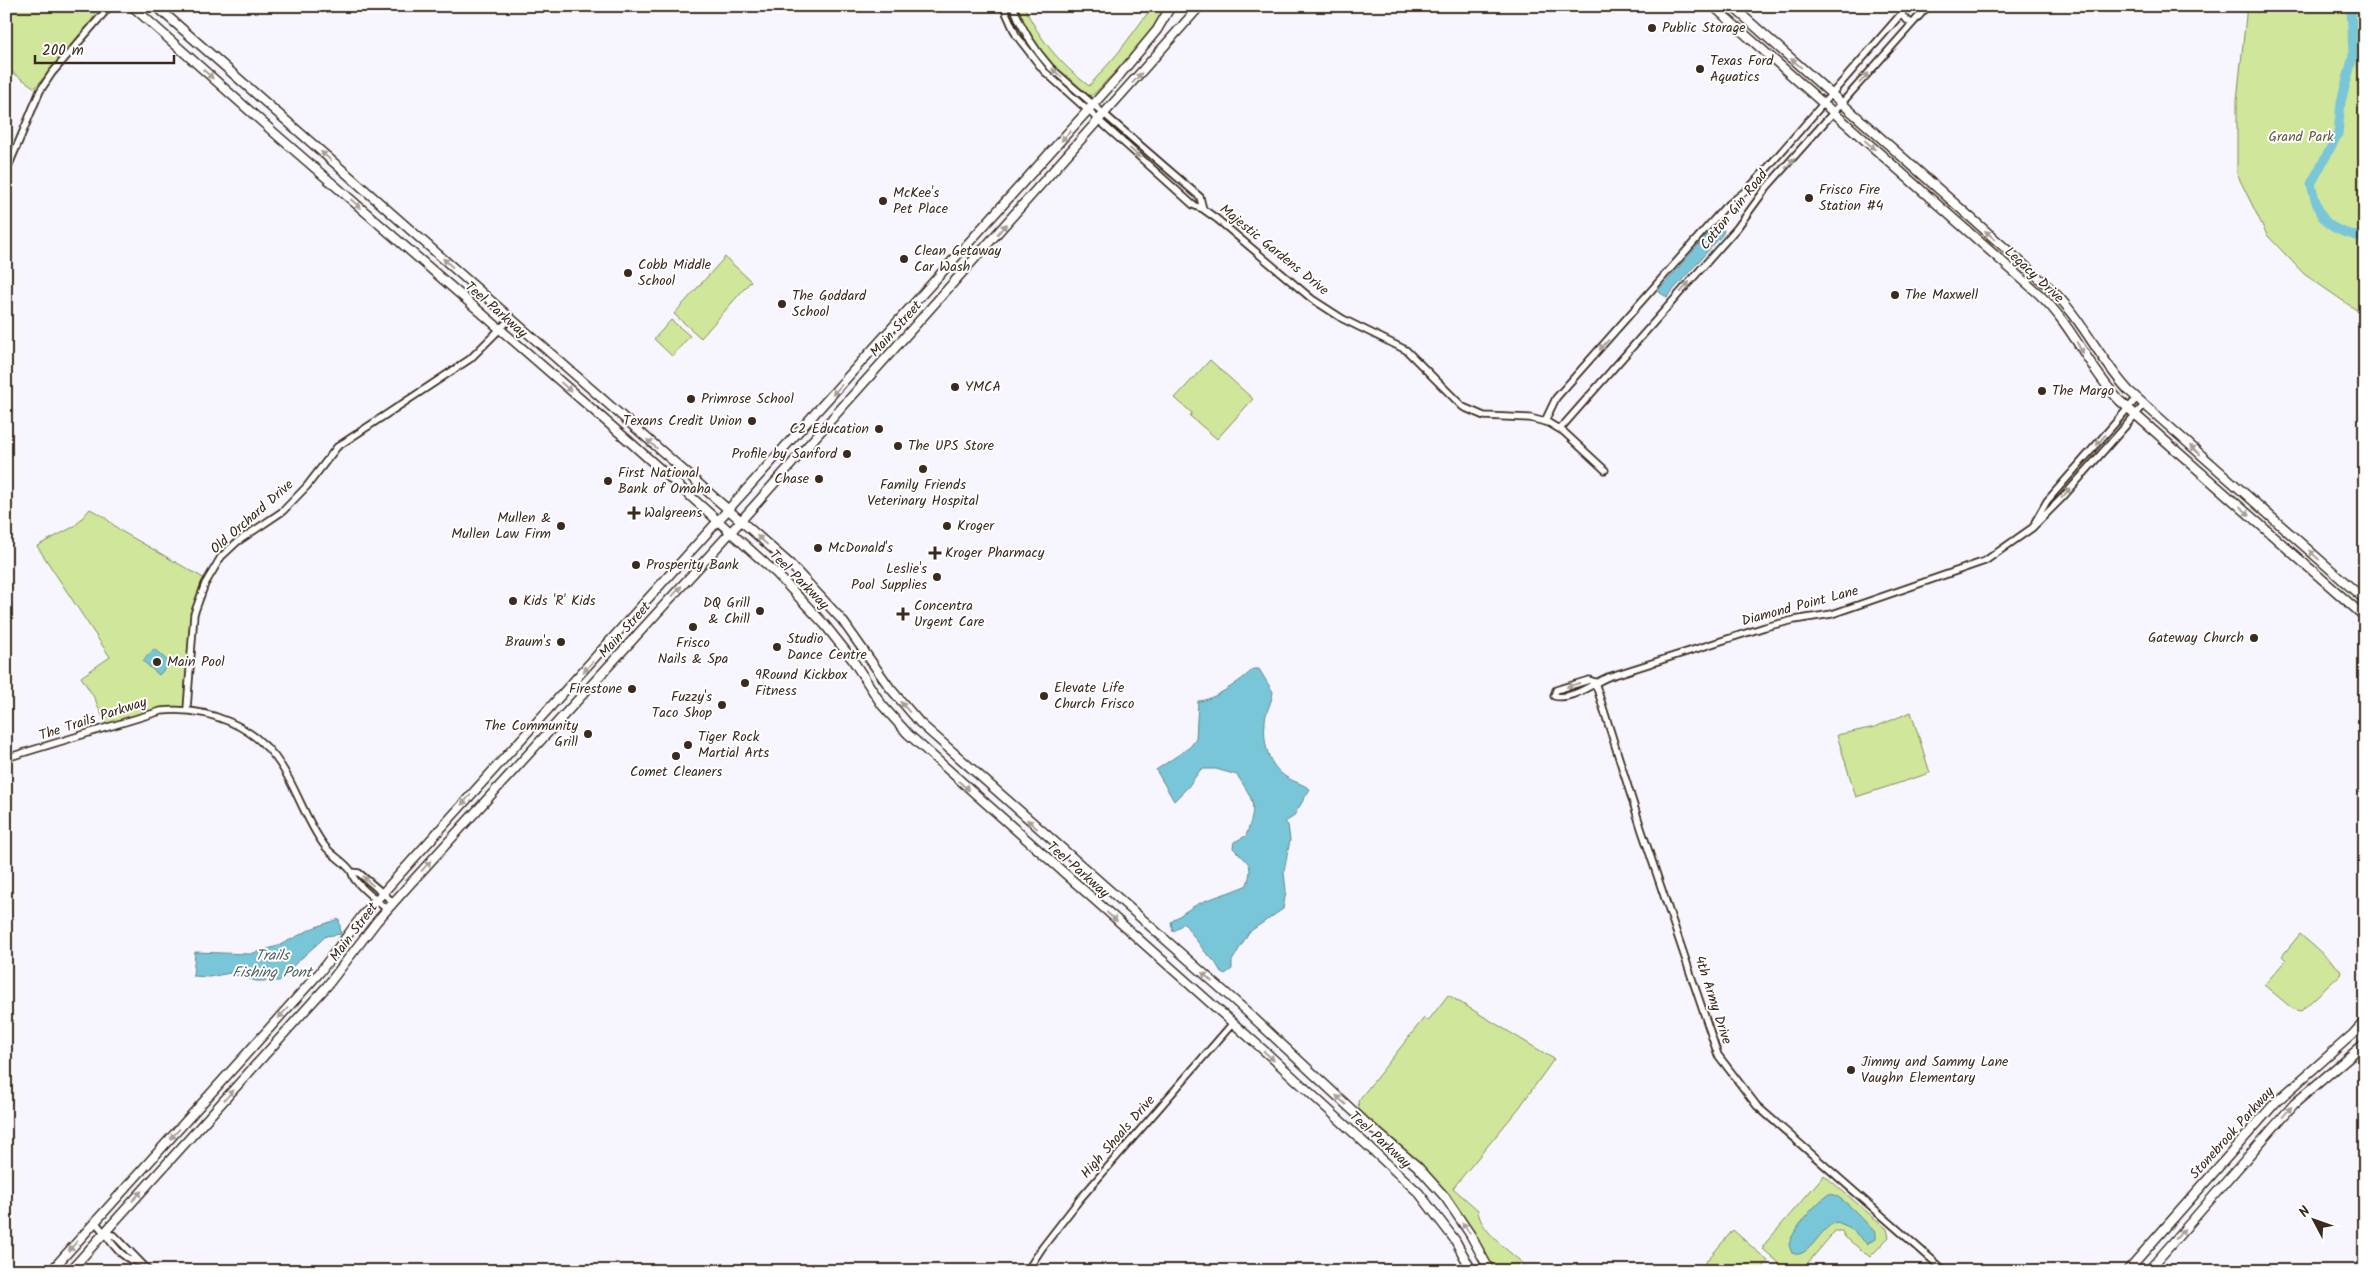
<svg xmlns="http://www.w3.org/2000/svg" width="2371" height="1277" viewBox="0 0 2371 1277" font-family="Kalam,sans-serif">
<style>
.green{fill:#cfe69b;stroke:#85885c}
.water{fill:#7ac6d9;stroke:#61888e}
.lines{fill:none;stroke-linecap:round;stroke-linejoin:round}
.river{stroke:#7ac6d9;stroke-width:9}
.minor-casing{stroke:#3b2a1e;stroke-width:9}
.major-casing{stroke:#3b2a1e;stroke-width:11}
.minor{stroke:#fff;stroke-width:5.5}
.major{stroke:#fff;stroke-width:8}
.oneway{fill:#a79f9a}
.poi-dot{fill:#3b2a1e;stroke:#fff;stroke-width:2}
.labels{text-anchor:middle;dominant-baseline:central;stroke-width:4;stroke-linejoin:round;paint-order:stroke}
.poi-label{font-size:14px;fill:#3b2a1e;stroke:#fff;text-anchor:start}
.park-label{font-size:14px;fill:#60593d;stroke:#fff}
.street-label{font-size:14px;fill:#3b2a1e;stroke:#fff}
.water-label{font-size:15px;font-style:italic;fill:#51615f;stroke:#fff}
</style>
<rect width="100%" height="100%" fill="#f7f6fe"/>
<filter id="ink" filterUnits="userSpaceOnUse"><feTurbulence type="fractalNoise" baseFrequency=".02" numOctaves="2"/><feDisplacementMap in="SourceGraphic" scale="10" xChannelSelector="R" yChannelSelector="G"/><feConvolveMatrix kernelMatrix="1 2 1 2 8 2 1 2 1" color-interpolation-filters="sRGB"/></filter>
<g filter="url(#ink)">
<path class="green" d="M 6,6 L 103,6 L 35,88 L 6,68 Z
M 1018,6 L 1024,6 C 1039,39 1060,64 1089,86 L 1118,53 L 1153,6 L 1169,6 C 1154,33 1133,56 1111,76 C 1103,83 1098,93 1088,97 C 1070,84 1012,28 1018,6 Z
M 2247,6 L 2365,6 L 2365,316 L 2304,274 L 2267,235 L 2237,174 L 2237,100 Z
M 725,257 L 751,281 L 701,338 L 674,314 Z
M 671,320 L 690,336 L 672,356 L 654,339 Z
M 1210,360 L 1253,399 L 1217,439 L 1190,416 L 1192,413 L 1175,398 Z
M 90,509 L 103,516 L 121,531 L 207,580 L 194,614 L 187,709 L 162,710 L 107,728 L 95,699 L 81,677 L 110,657 L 37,546 L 75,526 Z
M 1911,712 L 1930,773 L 1856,797 L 1837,735 L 1875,727 Z
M 2300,934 L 2342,971 L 2341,974 L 2301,1011 L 2293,1009 L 2264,985 L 2286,960 L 2282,956 Z
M 1448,995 L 1554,1059 L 1519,1108 L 1453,1188 L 1478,1210 C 1479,1232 1516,1256 1532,1271 L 1493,1271 L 1488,1258 L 1446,1195 L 1359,1109 L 1358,1101 L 1424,1018 L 1428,1021 Z
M 1824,1175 L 1887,1229 L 1889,1237 L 1870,1257 L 1845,1237 L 1842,1231 L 1835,1231 L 1801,1271 L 1788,1271 L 1763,1249 L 1763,1246 Z
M 1733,1230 L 1768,1261 L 1760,1271 L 1698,1271 Z"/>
<path class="water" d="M 1720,226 L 1724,231 L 1722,235 L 1667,297 L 1660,293 L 1659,289 L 1666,282 L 1714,227 Z
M 154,649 L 170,663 L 159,675 L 143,661 Z
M 1253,669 L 1259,669 L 1273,692 C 1272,703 1265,712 1265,722 C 1263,744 1268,765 1286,777 C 1294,782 1303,784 1310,789 L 1293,817 L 1285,822 L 1288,825 L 1290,840 L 1284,872 L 1286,891 L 1283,909 L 1249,932 L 1232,961 L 1232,969 L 1225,974 L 1221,972 L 1215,962 L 1205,952 L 1184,923 L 1173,932 L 1171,922 C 1183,913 1195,904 1210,899 C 1223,894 1235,891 1247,885 C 1254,861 1248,864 1233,848 L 1234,842 L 1246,836 C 1257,805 1255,802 1237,775 L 1216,769 L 1201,769 L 1188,787 L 1174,801 L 1156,770 L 1190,747 L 1196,739 L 1198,701 C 1212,701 1243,680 1253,669 Z
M 339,919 L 341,934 L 326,936 L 295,964 L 280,981 L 256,981 L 230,973 L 209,977 L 193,976 L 195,952 L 250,954 L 278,946 L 313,928 Z
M 1829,1194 C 1842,1194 1865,1222 1875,1232 L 1875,1239 L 1867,1244 L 1849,1227 L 1837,1222 C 1820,1226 1809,1261 1792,1253 L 1789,1245 C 1792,1230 1816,1203 1829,1194 Z"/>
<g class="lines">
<path class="river" d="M 2351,6 L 2353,56 L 2341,102 L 2338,134 L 2311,184 C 2321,224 2325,228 2365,238"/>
<g class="minor-casing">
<path id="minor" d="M 1003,6 L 1016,35 L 1044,71 L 1193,205 L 1203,209 L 1217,219 L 1312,299 L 1343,319 L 1406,350 L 1463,407 L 1484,416 L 1530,418 L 1549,423 L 1564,432 L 1605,470
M 1013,6 C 1022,30 1034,49 1051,68 L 1200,197 L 1203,209
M 1901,15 L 1912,24
M 6,172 L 40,91 L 52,73 L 110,6
M 1545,421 L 1556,398 L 1724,208 L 1748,189 L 1769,166 L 1908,6
M 1560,429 L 1737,228 L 1767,187 L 1928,6
M 2035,522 L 2047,501 L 2137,398
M 1595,682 L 1589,680 L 1556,690 L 1554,696 C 1571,701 1593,683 1608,677 L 1765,627 L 1794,620 L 1832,614 L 1985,561 L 2032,528 L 2063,497 L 2144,405
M 1595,682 L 1642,831 L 1718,1055 L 1757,1106 L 1945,1271
M 187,709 L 194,614 L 205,584 L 221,557 L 237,542 L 283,511 L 307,486 L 337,447 L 470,359 L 510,319
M 6,758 L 161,711 C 207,706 257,726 282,767 C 298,792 306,821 324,845 C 331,855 344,861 351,871 C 353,875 353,878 356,881 C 365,892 377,900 387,910
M 352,872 L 359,873 L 393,902
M 95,1222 C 110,1237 117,1259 141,1263
M 104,1232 L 115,1236 L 149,1271
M 1027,1271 L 1042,1248 L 1080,1199 L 1233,1023"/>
</g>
<g class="major-casing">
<path id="major" d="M 132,6 L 279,137 L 630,442 L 776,573 L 825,625 L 852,659 L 882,705 L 908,734 L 1269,1055 L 1419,1193 L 1455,1240 L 1472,1271
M 156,6 L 790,564 L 842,620 L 890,688 L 920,723 L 1244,1009 L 1365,1122 L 1417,1166 L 1445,1197 L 1470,1234 L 1490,1271
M 1713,6 L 2040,295 C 2073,326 2089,369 2120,401 L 2365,617
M 1732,6 L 2049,287 C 2081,317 2098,357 2128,390 L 2365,600
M 51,1271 L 320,972 L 362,916 L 1118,77 L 1157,30 L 1171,6
M 70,1271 L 327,986 L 377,921 L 409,885 L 730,533 L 1200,6
M 2127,1271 L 2275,1103 L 2353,1034 L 2365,1021
M 2148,1271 L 2294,1104 L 2365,1043"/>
</g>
<use href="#minor" class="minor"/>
<use href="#major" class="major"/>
</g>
<defs><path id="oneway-solid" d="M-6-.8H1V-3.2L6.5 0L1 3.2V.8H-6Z" transform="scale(1.25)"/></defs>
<g class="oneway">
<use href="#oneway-solid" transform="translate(1796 63) rotate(-139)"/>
<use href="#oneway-solid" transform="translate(1057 73) rotate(-139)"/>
<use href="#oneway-solid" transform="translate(208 74) rotate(42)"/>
<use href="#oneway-solid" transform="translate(1137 78) rotate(-48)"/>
<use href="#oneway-solid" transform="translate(1864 78) rotate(-49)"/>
<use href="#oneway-solid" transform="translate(1066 136) rotate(132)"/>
<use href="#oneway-solid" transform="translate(1870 145) rotate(41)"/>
<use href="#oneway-solid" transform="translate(1135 153) rotate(42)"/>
<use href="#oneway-solid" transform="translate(326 156) rotate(-139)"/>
<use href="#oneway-solid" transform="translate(1790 163) rotate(-49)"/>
<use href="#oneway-solid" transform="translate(356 204) rotate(41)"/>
<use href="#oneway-solid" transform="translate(1002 229) rotate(-49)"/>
<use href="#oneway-solid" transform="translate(1990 235) rotate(-139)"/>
<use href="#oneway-solid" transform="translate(448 263) rotate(-138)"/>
<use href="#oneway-solid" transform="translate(1685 287) rotate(-49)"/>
<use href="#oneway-solid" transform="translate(1604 345) rotate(132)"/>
<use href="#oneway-solid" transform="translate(2080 348) rotate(61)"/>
<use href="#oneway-solid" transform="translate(566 387) rotate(41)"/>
<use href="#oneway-solid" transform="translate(837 390) rotate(132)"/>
<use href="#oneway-solid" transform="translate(2101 440) rotate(131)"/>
<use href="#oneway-solid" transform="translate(652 444) rotate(-139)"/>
<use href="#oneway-solid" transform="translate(2195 450) rotate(-139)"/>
<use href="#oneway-solid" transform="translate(2066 493) rotate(-48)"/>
<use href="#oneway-solid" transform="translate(2245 511) rotate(42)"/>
<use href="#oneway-solid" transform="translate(762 540) rotate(-139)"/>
<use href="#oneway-solid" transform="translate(2314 555) rotate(-138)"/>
<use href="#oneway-solid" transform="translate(677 591) rotate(-48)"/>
<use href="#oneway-solid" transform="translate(588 667) rotate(132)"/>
<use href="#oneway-solid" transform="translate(1573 685) rotate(162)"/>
<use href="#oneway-solid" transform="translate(905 707) rotate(-131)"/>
<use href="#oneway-solid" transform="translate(964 786) rotate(42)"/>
<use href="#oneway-solid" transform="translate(466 800) rotate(132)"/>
<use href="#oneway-solid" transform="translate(1032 824) rotate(-139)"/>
<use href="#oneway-solid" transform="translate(426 866) rotate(-48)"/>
<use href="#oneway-solid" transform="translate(368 881) rotate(-138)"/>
<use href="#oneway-solid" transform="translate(1112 917) rotate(41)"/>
<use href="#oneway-solid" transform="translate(1207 977) rotate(-139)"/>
<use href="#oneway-solid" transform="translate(283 1013) rotate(133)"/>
<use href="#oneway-solid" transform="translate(1269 1056) rotate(42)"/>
<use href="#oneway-solid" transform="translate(229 1095) rotate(-48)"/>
<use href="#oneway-solid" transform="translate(1341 1100) rotate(-137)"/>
<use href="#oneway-solid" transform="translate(2287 1112) rotate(-49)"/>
<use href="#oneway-solid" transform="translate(175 1134) rotate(132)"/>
<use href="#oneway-solid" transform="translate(137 1196) rotate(-48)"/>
<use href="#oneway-solid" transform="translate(1466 1228) rotate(-124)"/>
<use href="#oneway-solid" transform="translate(2180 1234) rotate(-49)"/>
<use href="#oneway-solid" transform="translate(73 1246) rotate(131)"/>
</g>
</g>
<g class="poi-dot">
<circle cx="1652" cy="28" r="5"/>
<circle cx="1700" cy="69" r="5"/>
<circle cx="1809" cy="198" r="5"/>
<circle cx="883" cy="201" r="5"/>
<circle cx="904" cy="259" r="5"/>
<circle cx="628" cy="273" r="5"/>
<circle cx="1895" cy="295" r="5"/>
<circle cx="782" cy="304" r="5"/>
<circle cx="955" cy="387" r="5"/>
<circle cx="2042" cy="391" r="5"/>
<circle cx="691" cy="399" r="5"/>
<circle cx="752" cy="421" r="5"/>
<circle cx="879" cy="429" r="5"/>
<circle cx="898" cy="446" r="5"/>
<circle cx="847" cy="454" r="5"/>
<circle cx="923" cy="469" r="5"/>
<circle cx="819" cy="479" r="5"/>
<circle cx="608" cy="481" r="5"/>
<path d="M631.5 505.5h5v5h5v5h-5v5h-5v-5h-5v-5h5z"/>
<circle cx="561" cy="526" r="5"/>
<circle cx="947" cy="526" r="5"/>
<circle cx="818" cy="548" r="5"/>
<path d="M932.5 545.5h5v5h5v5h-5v5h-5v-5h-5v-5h5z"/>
<circle cx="636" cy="565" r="5"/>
<circle cx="937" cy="577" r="5"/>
<circle cx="513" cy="601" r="5"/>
<circle cx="760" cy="611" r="5"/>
<path d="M900.5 606.5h5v5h5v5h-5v5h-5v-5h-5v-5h5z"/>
<circle cx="693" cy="627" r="5"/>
<circle cx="2254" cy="638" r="5"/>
<circle cx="561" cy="642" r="5"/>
<circle cx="777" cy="647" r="5"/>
<circle cx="157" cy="662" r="5"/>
<circle cx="745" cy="683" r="5"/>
<circle cx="632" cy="689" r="5"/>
<circle cx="1044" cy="696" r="5"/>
<circle cx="722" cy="705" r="5"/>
<circle cx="588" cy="734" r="5"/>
<circle cx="688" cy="745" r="5"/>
<circle cx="676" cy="756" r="5"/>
<circle cx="1851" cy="1070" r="5"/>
</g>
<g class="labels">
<g class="poi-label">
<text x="1662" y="28">Public Storage</text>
<text x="1710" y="61">Texas Ford<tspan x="1710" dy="16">Aquatics</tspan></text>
<text x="1819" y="190">Frisco Fire<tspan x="1819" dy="16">Station #4</tspan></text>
<text x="893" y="193">McKee's<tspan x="893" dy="16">Pet Place</tspan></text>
<text x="914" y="251">Clean Getaway<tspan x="914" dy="16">Car Wash</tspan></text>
<text x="638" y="265">Cobb Middle<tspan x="638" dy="16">School</tspan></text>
<text x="1905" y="295">The Maxwell</text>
<text x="792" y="296">The Goddard<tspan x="792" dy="16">School</tspan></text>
<text x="965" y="387">YMCA</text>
<text x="2052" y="391">The Margo</text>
<text x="701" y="399">Primrose School</text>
<text x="742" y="421" text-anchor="end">Texans Credit Union</text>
<text x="869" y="429" text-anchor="end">C2 Education</text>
<text x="908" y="446">The UPS Store</text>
<text x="837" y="454" text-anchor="end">Profile by Sanford</text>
<text x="618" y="473">First National<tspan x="618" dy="16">Bank of Omaha</tspan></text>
<text x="809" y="479" text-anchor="end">Chase</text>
<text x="923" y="485" text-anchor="middle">Family Friends<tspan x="923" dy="16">Veterinary Hospital</tspan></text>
<text x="644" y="513">Walgreens</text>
<text x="551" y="518" text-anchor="end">Mullen &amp;<tspan x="551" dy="16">Mullen Law Firm</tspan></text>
<text x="957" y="526">Kroger</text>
<text x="828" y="548">McDonald's</text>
<text x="945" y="553">Kroger Pharmacy</text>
<text x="646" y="565">Prosperity Bank</text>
<text x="927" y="569" text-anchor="end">Leslie's<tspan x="927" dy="16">Pool Supplies</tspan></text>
<text x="523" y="601">Kids 'R' Kids</text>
<text x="750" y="603" text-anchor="end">DQ Grill<tspan x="750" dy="16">&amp; Chill</tspan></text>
<text x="914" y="606">Concentra<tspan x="914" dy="16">Urgent Care</tspan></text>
<text x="2244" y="638" text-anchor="end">Gateway Church</text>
<text x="787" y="639">Studio<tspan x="787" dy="16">Dance Centre</tspan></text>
<text x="551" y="642" text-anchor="end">Braum's</text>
<text x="693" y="643" text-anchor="middle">Frisco<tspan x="693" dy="16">Nails &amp; Spa</tspan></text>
<text x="167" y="662">Main Pool</text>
<text x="755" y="675">9Round Kickbox<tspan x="755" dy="16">Fitness</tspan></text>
<text x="1054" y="688">Elevate Life<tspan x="1054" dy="16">Church Frisco</tspan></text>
<text x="622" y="689" text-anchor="end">Firestone</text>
<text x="712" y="697" text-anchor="end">Fuzzy's<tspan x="712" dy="16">Taco Shop</tspan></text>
<text x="578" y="726" text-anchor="end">The Community<tspan x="578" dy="16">Grill</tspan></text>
<text x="698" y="737">Tiger Rock<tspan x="698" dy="16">Martial Arts</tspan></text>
<text x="676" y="772" text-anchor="middle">Comet Cleaners</text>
<text x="1861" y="1062">Jimmy and Sammy Lane<tspan x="1861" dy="16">Vaughn Elementary</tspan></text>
</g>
<g class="park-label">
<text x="2301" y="137">Grand Park</text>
</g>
<g class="street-label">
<text transform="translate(1734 210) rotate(-51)">Cotton Gin Road</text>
<text transform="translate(1274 250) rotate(39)">Majestic Gardens Drive</text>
<text transform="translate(2034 275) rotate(43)">Legacy Drive</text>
<text transform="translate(496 310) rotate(41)">Teel Parkway</text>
<text transform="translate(896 329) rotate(-48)">Main Street</text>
<text transform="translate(252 517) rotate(-41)">Old Orchard Drive</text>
<text transform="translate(799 580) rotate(45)">Teel Parkway</text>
<text transform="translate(1800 606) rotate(-15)">Diamond Point Lane</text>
<text transform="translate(625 630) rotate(-48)">Main Street</text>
<text transform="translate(93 719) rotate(-18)">The Trails Parkway</text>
<text transform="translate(1078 870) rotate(41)">Teel Parkway</text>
<text transform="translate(354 932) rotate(-53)">Main Street</text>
<text transform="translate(1713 1000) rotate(72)">4th Army Drive</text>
<text transform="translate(2232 1133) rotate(-48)">Stonebrook Parkway</text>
<text transform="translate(1118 1137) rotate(-49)">High Shoals Drive</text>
<text transform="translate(1380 1140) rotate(42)">Teel Parkway</text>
</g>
<g class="water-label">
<text x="272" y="956">Trails<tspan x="272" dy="17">Fishing Pont</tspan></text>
</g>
</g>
<rect width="2371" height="1277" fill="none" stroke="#fff" stroke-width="25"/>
<rect x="12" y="12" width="2346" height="1252" fill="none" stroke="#3b2a1e" stroke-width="2" filter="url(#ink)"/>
<g transform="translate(2314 1220) rotate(311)" stroke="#ffffff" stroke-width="4" paint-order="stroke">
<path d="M0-4L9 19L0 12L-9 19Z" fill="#3b2a1e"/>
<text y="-8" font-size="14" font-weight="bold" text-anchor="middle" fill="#3b2a1e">N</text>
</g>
<path d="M35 55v8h139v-8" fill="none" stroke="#3b2a1e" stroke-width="2.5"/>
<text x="42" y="55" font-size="15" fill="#3b2a1e" stroke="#ffffff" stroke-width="4" paint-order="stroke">200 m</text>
</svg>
